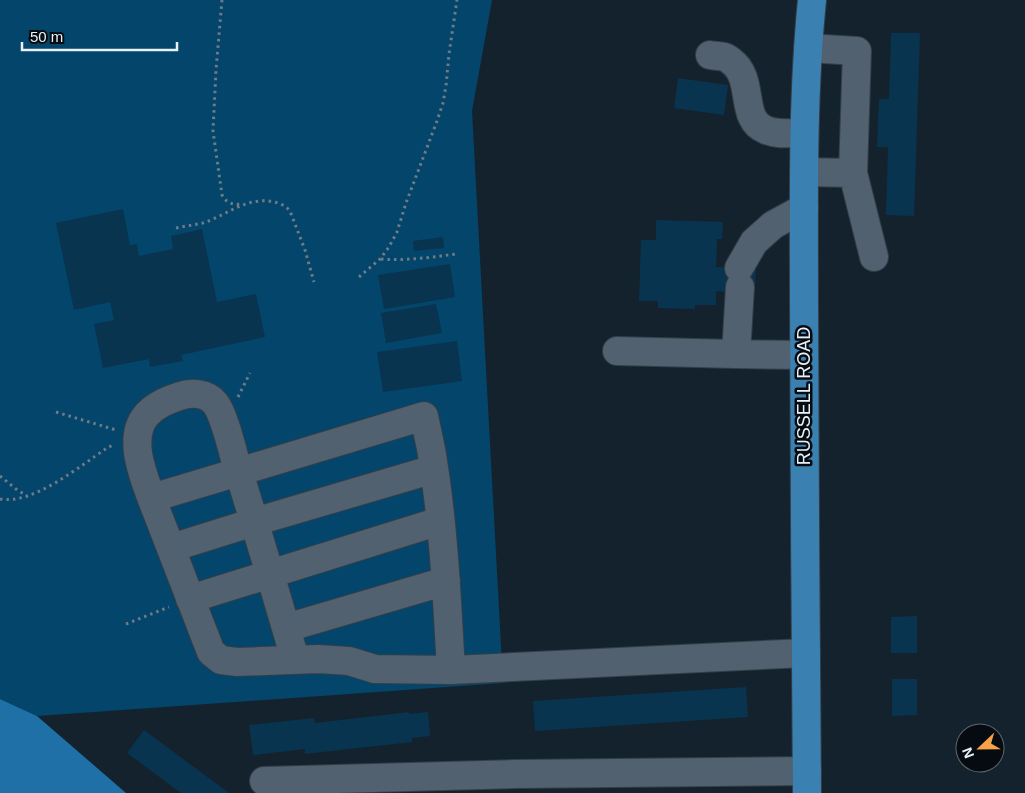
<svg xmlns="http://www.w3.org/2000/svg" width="1025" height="793" viewBox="0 0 1025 793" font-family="Helvetica,sans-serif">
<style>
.green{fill:#04456c}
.water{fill:#1e70a6}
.building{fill:#083450}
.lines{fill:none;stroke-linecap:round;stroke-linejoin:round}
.minor-casing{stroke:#343e47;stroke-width:30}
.major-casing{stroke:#343e47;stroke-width:30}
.path{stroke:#6f7b85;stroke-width:3;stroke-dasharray:2.5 4;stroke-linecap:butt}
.minor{stroke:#51616f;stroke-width:28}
.major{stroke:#3a81b2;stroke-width:28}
.labels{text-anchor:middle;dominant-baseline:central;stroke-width:5;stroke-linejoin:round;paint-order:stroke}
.street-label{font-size:18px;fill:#e7f1f9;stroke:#050b10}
</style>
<rect width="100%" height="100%" fill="#14222d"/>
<path class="green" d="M 0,0 L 492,0 L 472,111 L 503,683 L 37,716 L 0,699 Z"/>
<path class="water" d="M 0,699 L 37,716 L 126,793 L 0,793 Z"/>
<path class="building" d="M 891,33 L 920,33 L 914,216 L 886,215 L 888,147 L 877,147 L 879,99 L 889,99 Z
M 678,78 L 728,85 L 724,115 L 674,108 Z
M 123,209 L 130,245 L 137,244 L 139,256 L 173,249 L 171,236 L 202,229 L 217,302 L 256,294 L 265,337 L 181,355 L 183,361 L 150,367 L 149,359 L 103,368 L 94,324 L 114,320 L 110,302 L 74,310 L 56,223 Z
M 656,220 L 723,222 L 722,239 L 717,239 L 716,267 L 756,268 L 755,287 L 726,286 L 725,292 L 716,291 L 716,305 L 695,305 L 695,309 L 658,308 L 658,301 L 639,301 L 641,240 L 656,240 Z
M 443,237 L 444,248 L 414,251 L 413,241 Z
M 450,264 L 455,297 L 384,309 L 378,275 Z
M 436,304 L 442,333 L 386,343 L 381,313 Z
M 457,341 L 462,381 L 383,392 L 377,352 Z
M 917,616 L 917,653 L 891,653 L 891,617 Z
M 892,679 L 917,679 L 917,715 L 892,716 Z
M 746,687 L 748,717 L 535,731 L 533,701 Z
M 409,712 L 409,714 L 428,712 L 430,736 L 412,738 L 412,742 L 305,754 L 305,749 L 253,755 L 249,725 L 314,718 L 315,723 Z
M 144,730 L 229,793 L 181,793 L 127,753 Z"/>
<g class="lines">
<g class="minor-casing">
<path id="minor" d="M 710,55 C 714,56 721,56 725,57 C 726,57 731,61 731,61 C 756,79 738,119 766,130 C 777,135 792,133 804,133
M 804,172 L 853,173 L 857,51 L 808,48
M 853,173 L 874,257
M 739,268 L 754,242 L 773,225 L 804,208
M 617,351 L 736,354 L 740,287
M 736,354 L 804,355
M 152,498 L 424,416 C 427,431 431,446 433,461 C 444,530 447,601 451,670
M 171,548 L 254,522 L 434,469
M 190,599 L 440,521
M 286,628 L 446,581
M 295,659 C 276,594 257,529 236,463 C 232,449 224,414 215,403 C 207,393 192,392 180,396 C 164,401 146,409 140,426 C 137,434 137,445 138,453 C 142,478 154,504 163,528 C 179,569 195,611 211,652 L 221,660 L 237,662 L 318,659 L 349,661 L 375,669 L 451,670 L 806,653
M 264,781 L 515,774 L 807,771"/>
</g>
<g class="major-casing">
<path id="major" d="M 807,793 C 806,630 804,466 804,303 C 804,202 802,100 812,0"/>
</g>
<path class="path" d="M 222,0 L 216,70 L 213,131 L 222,195 C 227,204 233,205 243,204
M 176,228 C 185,226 194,225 203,223 C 227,215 247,196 274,202 C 280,203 286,206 290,211 L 305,250 L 314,282
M 381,259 C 406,261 432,257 457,254
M 359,277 L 380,259 L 389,247 L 397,232 L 406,203 L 437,121 L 443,103 L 446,86 L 449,54 L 457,0
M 238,397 L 250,373
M 56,412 L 116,430
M 0,476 L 16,489 L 27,496
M 0,499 C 33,505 80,466 107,448 L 113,445
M 126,624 L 169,607"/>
<use href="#minor" class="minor"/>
<use href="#major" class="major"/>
</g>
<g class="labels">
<g class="street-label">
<text transform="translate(804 396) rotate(-90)">RUSSELL ROAD</text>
</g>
</g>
<g transform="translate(980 748) rotate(248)"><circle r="24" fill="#050b10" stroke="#5f676d"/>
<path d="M0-4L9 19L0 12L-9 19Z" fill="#f7a149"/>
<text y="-8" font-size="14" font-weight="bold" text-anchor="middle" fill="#e7f1f9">N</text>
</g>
<path d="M22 42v8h155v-8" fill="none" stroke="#e7f1f9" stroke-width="2.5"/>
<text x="30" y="42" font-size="15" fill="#e7f1f9" stroke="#050b10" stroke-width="4" paint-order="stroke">50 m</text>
</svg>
